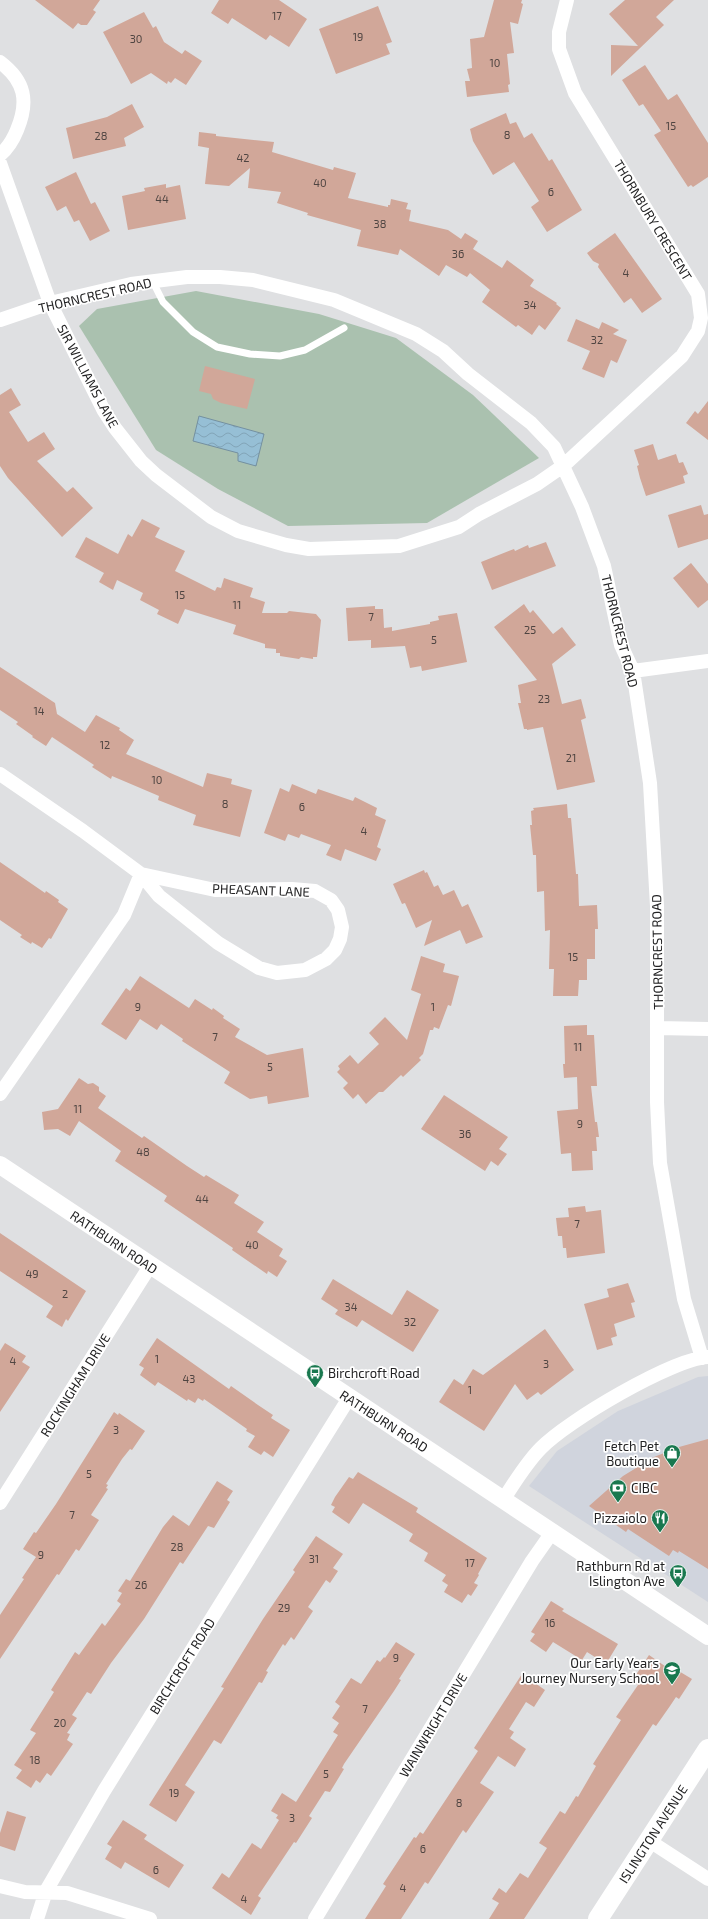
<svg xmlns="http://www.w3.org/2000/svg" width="708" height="1919" viewBox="0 0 708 1919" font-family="'Exo 2',sans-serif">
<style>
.built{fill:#d0d4dd}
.green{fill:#aac1af}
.water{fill:url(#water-waves);stroke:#7490a0}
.building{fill:#d1a799}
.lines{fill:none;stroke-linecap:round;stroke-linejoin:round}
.service{stroke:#fff;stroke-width:7}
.minor{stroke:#fff;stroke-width:14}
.tertiary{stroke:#fff;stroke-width:18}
.secondary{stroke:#fff;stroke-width:20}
.labels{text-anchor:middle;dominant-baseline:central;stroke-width:3.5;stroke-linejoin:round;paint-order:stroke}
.number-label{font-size:11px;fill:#4e4441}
.street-label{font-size:13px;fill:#232324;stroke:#fff}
.poi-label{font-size:13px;fill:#232324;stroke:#fff;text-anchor:end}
</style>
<defs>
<pattern id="water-waves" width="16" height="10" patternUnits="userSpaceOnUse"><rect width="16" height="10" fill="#96bfd5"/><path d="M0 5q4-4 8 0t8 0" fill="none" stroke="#81a4b7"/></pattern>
</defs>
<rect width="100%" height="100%" fill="#dfe0e2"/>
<path class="built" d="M 708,1376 L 708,1602 L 529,1486 L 557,1451 L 618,1411 L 698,1377 Z"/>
<path class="green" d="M 196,291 L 319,314 L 396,338 L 473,395 L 539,458 L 427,523 L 288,526 L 218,489 L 156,450 L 79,326 L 97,309 Z"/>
<path class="water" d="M 199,416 L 264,434 L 256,466 L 238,461 L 238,453 L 193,441 Z"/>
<path class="building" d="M 35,0 L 100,0 L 93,10 L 96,12 L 87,25 L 81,25 L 78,23 L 73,29 Z
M 219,0 L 279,0 L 307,19 L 289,47 L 270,35 L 266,40 L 232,18 L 228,24 L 211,13 Z
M 494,0 L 522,0 L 521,3 L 523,4 L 518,24 L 510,22 L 514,53 L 507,54 L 510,84 L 508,85 L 509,92 L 467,97 L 465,81 L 470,81 L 467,69 L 472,68 L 470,39 L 484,37 Z
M 625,0 L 674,0 L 656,17 L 664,25 L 611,76 L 611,45 L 638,46 L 609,14 Z
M 378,6 L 392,42 L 386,44 L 390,54 L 336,74 L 319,29 Z
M 144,12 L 153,28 L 156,26 L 164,42 L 182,54 L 185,50 L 202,61 L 186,85 L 175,78 L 171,83 L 168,81 L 167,84 L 151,73 L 131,84 L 103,32 Z
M 645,65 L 668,100 L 677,94 L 708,143 L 708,177 L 693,187 L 691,185 L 688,187 L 654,135 L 661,131 L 643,104 L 639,106 L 622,80 Z
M 132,104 L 144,127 L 124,138 L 126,146 L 73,159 L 66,128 L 107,117 Z
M 506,113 L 510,124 L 516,122 L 524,138 L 532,133 L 549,161 L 552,159 L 582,210 L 547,232 L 531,207 L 539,201 L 514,162 L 493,175 L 473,141 L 470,129 Z
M 199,132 L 216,134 L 216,136 L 274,142 L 272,152 L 333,170 L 334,167 L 356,173 L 348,198 L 388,207 L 388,205 L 390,205 L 391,199 L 408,203 L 406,209 L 411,210 L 409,221 L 448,230 L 461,239 L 465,233 L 478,241 L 473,249 L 502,268 L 507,260 L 534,280 L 530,286 L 557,303 L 556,304 L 561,308 L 545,330 L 539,325 L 532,335 L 518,325 L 516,327 L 482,302 L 490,290 L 470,273 L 467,277 L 446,265 L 439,276 L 400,249 L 398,255 L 357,246 L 361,230 L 307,215 L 308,213 L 277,203 L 281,192 L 248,188 L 250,168 L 229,186 L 205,184 L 209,148 L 198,146 Z
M 76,172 L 91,204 L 95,202 L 110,231 L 90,241 L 79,220 L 74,222 L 66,206 L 57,211 L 45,187 Z
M 166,184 L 166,188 L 180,185 L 186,219 L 128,230 L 122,196 L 145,191 L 144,188 Z
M 615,233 L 662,299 L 642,313 L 631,298 L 624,303 L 598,267 L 599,264 L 593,261 L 587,253 Z
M 576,319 L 599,329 L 602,322 L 619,330 L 613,334 L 627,340 L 617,363 L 611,360 L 604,378 L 582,369 L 590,351 L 567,341 Z
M 205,366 L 255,379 L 247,409 L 221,403 L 213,399 L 211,394 L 199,391 Z
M 11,388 L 21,405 L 9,412 L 28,442 L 44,432 L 55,449 L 37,461 L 67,492 L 73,487 L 93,508 L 62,537 L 8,478 L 0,466 L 0,395 Z
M 708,401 L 708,440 L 686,423 L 695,411 L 698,414 Z
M 653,444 L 658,460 L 676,454 L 679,463 L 683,462 L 688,474 L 683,476 L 685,483 L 646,496 L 640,478 L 637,466 L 639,465 L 634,450 Z
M 701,505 L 704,515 L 708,514 L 708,539 L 678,548 L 668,515 Z
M 142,519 L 160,528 L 155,537 L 185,551 L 175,571 L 215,591 L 217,587 L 221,588 L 224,578 L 253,588 L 250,597 L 265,602 L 262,613 L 287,613 L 289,611 L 316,614 L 321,620 L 317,657 L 313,657 L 313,659 L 301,657 L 299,659 L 280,656 L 280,653 L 276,653 L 276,649 L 265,648 L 265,644 L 233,634 L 236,625 L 185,609 L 178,624 L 157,614 L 159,610 L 140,600 L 143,593 L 117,580 L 113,590 L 99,582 L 104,573 L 75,557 L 86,537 L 118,554 L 128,534 L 132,537 Z
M 546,542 L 556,566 L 492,590 L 481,562 L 514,549 L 515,551 L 528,545 L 529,548 Z
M 691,563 L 708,584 L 708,600 L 698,608 L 673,578 Z
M 524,604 L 530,613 L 533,610 L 553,634 L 562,627 L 576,645 L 552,664 L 562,704 L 581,699 L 586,718 L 581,720 L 595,782 L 557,790 L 543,727 L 527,730 L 527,729 L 524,729 L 518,703 L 521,703 L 518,685 L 537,680 L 494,627 Z
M 375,606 L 375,609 L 383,609 L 384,628 L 392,627 L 392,631 L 430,624 L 430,622 L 439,620 L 438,616 L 457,613 L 467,662 L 422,671 L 421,666 L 410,668 L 405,646 L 371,648 L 371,640 L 348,641 L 346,608 Z
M 0,667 L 55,703 L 57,714 L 85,732 L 96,715 L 120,728 L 119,730 L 134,740 L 126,754 L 203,787 L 207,773 L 232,779 L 231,784 L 252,790 L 240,837 L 193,825 L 196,815 L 158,800 L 159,796 L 112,776 L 111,779 L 92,767 L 94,765 L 52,737 L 46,746 L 32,737 L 33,736 L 16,724 L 18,722 L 0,710 Z
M 292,784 L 316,794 L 318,789 L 353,801 L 355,797 L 377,808 L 375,815 L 386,820 L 377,847 L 381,849 L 376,861 L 345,849 L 341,861 L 326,855 L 331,845 L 301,834 L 299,838 L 288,834 L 285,841 L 264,833 L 280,788 L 289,792 Z
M 567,804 L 568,818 L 571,818 L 576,874 L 578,874 L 579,906 L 597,905 L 598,929 L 595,929 L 595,959 L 587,959 L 587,980 L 579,980 L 578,996 L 553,996 L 554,969 L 549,969 L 550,930 L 545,931 L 544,891 L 537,892 L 536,855 L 533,855 L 530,825 L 532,825 L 531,811 L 534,810 L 533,808 Z
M 0,862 L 45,893 L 46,891 L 59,900 L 58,902 L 68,909 L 51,939 L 49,938 L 42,948 L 32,942 L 31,944 L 20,937 L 22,935 L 0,920 Z
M 424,870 L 425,873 L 427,872 L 434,887 L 438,885 L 443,895 L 454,890 L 462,907 L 468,904 L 483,937 L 466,944 L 460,930 L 424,946 L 432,920 L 416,928 L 405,903 L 402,904 L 393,884 Z
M 421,956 L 445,964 L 443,972 L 459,976 L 451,1006 L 448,1005 L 439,1029 L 434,1027 L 433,1030 L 430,1030 L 423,1054 L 419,1058 L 421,1060 L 403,1077 L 401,1075 L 383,1092 L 379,1092 L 366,1104 L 358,1094 L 353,1099 L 343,1088 L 348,1083 L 337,1072 L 340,1069 L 338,1066 L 350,1055 L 358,1064 L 379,1044 L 369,1033 L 385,1017 L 407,1040 L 421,994 L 411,990 Z
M 140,976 L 189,1008 L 195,999 L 212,1010 L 213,1008 L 224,1016 L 223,1018 L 240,1029 L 235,1037 L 267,1055 L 303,1048 L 309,1097 L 268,1104 L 267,1096 L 250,1099 L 224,1083 L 230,1072 L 182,1041 L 183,1039 L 161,1024 L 157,1030 L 140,1019 L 126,1040 L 101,1024 L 126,988 L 130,991 Z
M 587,1025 L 587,1035 L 594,1035 L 597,1086 L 591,1086 L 595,1122 L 597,1122 L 599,1137 L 596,1137 L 597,1151 L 592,1151 L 593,1170 L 572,1171 L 571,1153 L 561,1154 L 557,1111 L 578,1109 L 577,1077 L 564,1078 L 563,1064 L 565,1064 L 564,1026 Z
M 79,1078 L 88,1084 L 93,1083 L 99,1087 L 99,1091 L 106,1096 L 98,1108 L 142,1138 L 144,1136 L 187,1166 L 204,1177 L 206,1175 L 239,1195 L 234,1203 L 264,1222 L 257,1232 L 283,1249 L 279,1256 L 287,1261 L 277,1277 L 268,1271 L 267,1274 L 232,1250 L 233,1248 L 164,1201 L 167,1196 L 115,1161 L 121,1151 L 79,1121 L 70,1136 L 58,1129 L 44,1130 L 42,1112 L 58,1109 Z
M 444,1095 L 508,1137 L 499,1149 L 507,1154 L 498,1166 L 491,1161 L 485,1171 L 421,1129 Z
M 585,1206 L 586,1212 L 601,1210 L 605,1253 L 567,1258 L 566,1248 L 563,1248 L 562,1236 L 558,1236 L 556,1218 L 569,1217 L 568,1208 Z
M 0,1233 L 86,1291 L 68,1321 L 66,1319 L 62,1327 L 46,1317 L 53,1306 L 0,1271 Z
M 333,1279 L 392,1315 L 407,1290 L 439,1310 L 413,1352 L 362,1320 L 357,1327 L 335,1314 L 338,1310 L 321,1299 Z
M 628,1283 L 635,1302 L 631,1303 L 635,1317 L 614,1324 L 617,1336 L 611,1338 L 613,1345 L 597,1350 L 584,1304 L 609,1297 L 607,1289 Z
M 545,1329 L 574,1370 L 541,1395 L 538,1392 L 527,1400 L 515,1384 L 484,1431 L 439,1402 L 454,1379 L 463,1385 L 473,1369 L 483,1375 Z
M 157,1338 L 229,1389 L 231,1386 L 258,1405 L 273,1415 L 271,1418 L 290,1430 L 273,1457 L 264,1451 L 261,1455 L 248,1447 L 255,1436 L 246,1431 L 247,1429 L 204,1399 L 203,1401 L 198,1398 L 195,1403 L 188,1399 L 187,1401 L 158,1382 L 155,1386 L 140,1375 L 144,1368 L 139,1365 Z
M 5,1343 L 26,1356 L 22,1362 L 30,1367 L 0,1412 L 0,1351 Z
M 114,1412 L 118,1415 L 119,1413 L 145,1431 L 132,1450 L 130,1449 L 122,1459 L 106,1484 L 108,1485 L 106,1488 L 108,1489 L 91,1515 L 99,1520 L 83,1545 L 79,1551 L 76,1549 L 59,1575 L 57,1574 L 0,1659 L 0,1615 L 24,1579 L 22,1578 L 36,1557 L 23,1549 L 34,1532 L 36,1533 L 56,1504 Z
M 708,1439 L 708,1569 L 679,1551 L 678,1553 L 673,1550 L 669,1556 L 628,1529 L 626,1532 L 589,1506 L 623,1476 L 654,1457 L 679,1447 Z
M 358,1472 L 418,1508 L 416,1512 L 487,1558 L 478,1574 L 479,1575 L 474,1583 L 478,1585 L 471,1596 L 468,1594 L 462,1603 L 444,1592 L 448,1585 L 442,1581 L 446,1575 L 424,1561 L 428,1553 L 409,1541 L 413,1534 L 363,1503 L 349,1524 L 332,1512 L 335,1507 L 331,1505 L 335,1497 L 349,1477 L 353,1479 Z
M 217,1481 L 233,1491 L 227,1500 L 230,1502 L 214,1528 L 208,1526 L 183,1564 L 180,1562 L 144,1619 L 111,1663 L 91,1694 L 87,1692 L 72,1715 L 77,1718 L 67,1733 L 70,1734 L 67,1740 L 73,1744 L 51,1776 L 47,1773 L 40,1783 L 36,1780 L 31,1788 L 16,1778 L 22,1770 L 14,1765 L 36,1733 L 30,1730 L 54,1692 L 51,1690 L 75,1652 L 79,1655 L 102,1623 L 105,1626 L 121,1604 L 117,1601 L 122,1593 L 118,1591 L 126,1579 L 130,1581 L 163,1527 L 173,1515 L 189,1526 Z
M 316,1536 L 343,1554 L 333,1568 L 338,1571 L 330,1583 L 326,1580 L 308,1607 L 313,1611 L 294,1640 L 291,1637 L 285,1646 L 283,1644 L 266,1671 L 268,1672 L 262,1683 L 259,1682 L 221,1744 L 214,1740 L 185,1785 L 195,1792 L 176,1822 L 149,1805 L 224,1688 L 221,1687 L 263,1619 L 295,1572 L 293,1570 Z
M 551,1601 L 564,1609 L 562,1611 L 618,1644 L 606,1664 L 587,1652 L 582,1660 L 553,1642 L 546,1652 L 530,1641 L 535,1634 L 531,1632 Z
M 396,1642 L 415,1654 L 399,1679 L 401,1680 L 394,1691 L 344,1764 L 342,1768 L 344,1769 L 330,1792 L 325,1791 L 309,1816 L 312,1818 L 296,1843 L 294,1842 L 258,1896 L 261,1898 L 251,1915 L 212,1888 L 222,1873 L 229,1878 L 252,1843 L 261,1849 L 279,1820 L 276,1818 L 278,1815 L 271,1811 L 282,1793 L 296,1802 L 338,1735 L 333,1732 L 339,1723 L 332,1718 L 340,1706 L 335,1702 L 351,1678 L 361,1684 L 377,1660 L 380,1662 L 384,1657 L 385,1658 Z
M 649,1655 L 675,1673 L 677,1670 L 692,1679 L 679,1699 L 676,1697 L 670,1706 L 656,1726 L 653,1724 L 524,1919 L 489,1919 L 499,1903 L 492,1899 L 499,1888 L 506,1893 L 520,1873 L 528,1878 L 547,1848 L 539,1843 L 560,1811 L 565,1814 L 576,1796 L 578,1797 L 596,1766 L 593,1764 L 621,1720 L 616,1717 L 638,1685 L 632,1681 Z
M 522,1674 L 545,1690 L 534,1707 L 526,1702 L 509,1729 L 514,1732 L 510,1738 L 526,1749 L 515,1767 L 498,1756 L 480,1783 L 494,1792 L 466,1833 L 463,1830 L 428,1884 L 425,1882 L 401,1919 L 365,1919 L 386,1886 L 383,1884 L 414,1837 L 416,1838 L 420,1832 L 423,1834 L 478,1751 L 474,1748 Z
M 7,1811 L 26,1817 L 15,1851 L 0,1846 L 0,1833 Z
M 123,1820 L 147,1835 L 144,1839 L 184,1865 L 169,1888 L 125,1862 L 121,1869 L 105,1859 L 112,1847 L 107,1844 Z"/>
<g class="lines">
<path class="service" d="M 153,282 L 163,302 L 193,332 L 217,347 L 250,354 L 280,356 L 305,350 L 344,328"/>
<path class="minor" d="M 0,62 C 25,81 29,101 17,130 C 13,140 8,148 0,155
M 0,163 L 50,303 L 104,411 L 115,428 L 141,461 L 156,475 L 211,517 L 238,531 L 286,545 L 309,549 L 399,546 L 459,527 L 479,514 L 537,484 L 563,466 L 682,356 L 698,331 L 701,318 L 698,294 L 575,93 L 559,49 L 559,32 L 567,0
M 0,320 L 50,303 L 131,284 L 187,277 L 220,277 L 253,280 L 334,300 L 416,334 L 443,351 L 468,374 L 531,423 L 554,447 L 582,507 L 604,566 L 621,645 L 633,671 L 650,783 L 657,906 L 657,1102 L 660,1163 L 684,1299 L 702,1358
M 633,671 L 708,661
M 0,774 L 83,831 L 141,874 L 159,896 L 218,943 L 259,968 L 277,973 L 305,970 L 326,959 L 335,950 L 340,939 L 342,927 L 338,910 L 331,900 L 315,891 L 292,889 L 215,890 L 141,874
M 658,1028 L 708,1029
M 0,1094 L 124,915 L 141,874
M 503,1500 C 515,1482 526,1463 541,1448 C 567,1421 672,1359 708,1357
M 0,1503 L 150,1266
M 648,1840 L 708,1879
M 0,1886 L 25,1892 L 67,1893 L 150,1919
M 37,1919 L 46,1891 L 104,1791 L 349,1398
M 315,1919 L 532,1561 L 553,1531"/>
<path class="tertiary" d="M 0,1165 L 708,1636"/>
<path class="secondary" d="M 598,1919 L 708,1749"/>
</g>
<defs>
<g id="bus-pin" transform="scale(0.9)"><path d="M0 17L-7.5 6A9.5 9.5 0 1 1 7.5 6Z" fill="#19784f" stroke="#fff"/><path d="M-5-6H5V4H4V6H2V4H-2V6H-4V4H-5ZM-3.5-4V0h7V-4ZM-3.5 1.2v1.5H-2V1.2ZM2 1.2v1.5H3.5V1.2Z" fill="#fff"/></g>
<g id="shop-pin" transform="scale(0.9)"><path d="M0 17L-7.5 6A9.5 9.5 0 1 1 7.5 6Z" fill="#19784f" stroke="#fff"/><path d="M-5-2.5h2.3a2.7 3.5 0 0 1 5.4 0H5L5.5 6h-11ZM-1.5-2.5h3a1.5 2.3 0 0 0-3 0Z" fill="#fff"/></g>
<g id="bank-pin" transform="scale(0.9)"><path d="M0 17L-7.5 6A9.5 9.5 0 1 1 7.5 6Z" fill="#19784f" stroke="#fff"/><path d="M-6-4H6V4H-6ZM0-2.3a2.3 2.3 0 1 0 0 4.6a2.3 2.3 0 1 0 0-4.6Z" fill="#fff"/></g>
<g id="restaurant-pin" transform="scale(0.9)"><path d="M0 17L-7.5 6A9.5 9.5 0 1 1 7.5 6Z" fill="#19784f" stroke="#fff"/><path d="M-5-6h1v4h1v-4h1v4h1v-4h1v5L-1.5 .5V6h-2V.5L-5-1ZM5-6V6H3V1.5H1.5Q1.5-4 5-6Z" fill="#fff"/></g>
<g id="school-pin" transform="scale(0.9)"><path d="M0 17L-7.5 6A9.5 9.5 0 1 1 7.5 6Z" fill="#19784f" stroke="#fff"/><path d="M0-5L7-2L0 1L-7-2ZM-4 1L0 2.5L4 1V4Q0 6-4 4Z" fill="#fff"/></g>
</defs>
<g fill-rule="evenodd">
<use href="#bus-pin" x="315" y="1373"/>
<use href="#shop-pin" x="672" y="1453"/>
<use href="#bank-pin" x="618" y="1488"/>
<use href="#restaurant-pin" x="660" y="1518"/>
<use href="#bus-pin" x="678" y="1573"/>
<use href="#school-pin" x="672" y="1670"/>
</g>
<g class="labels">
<g class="number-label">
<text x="277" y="15">17</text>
<text x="358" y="36">19</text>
<text x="136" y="38">30</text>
<text x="495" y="62">10</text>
<text x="671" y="125">15</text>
<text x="507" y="134">8</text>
<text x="101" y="135">28</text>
<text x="243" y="157">42</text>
<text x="320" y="182">40</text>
<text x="551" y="191">6</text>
<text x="162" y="198">44</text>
<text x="380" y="223">38</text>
<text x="458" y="253">36</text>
<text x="626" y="272">4</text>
<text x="530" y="304">34</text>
<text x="597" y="339">32</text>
<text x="180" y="594">15</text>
<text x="237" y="604">11</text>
<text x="371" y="616">7</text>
<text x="530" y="629">25</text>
<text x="434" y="639">5</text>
<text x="544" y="698">23</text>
<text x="39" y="710">14</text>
<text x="105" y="744">12</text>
<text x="571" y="757">21</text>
<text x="157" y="779">10</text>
<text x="225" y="803">8</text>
<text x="302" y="806">6</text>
<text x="364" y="830">4</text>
<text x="573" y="956">15</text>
<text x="138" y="1006">9</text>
<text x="433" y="1006">1</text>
<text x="215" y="1036">7</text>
<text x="578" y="1046">11</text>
<text x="270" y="1066">5</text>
<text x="78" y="1108">11</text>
<text x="580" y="1123">9</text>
<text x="465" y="1133">36</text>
<text x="143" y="1151">48</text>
<text x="202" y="1198">44</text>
<text x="577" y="1223">7</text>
<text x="252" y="1244">40</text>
<text x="32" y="1273">49</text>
<text x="65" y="1293">2</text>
<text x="351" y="1306">34</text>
<text x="410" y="1321">32</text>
<text x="157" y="1358">1</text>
<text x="13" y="1360">4</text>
<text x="546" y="1363">3</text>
<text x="189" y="1378">43</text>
<text x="470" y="1389">1</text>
<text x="116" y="1429">3</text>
<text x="89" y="1473">5</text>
<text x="72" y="1514">7</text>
<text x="177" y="1546">28</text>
<text x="41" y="1554">9</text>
<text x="314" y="1558">31</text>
<text x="470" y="1562">17</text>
<text x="141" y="1584">26</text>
<text x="284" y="1607">29</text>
<text x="550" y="1622">16</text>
<text x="396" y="1657">9</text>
<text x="365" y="1708">7</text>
<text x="60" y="1722">20</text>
<text x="35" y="1759">18</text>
<text x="326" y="1773">5</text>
<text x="174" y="1792">19</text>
<text x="459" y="1802">8</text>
<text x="292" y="1817">3</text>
<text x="423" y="1848">6</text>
<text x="156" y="1869">6</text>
<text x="403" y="1887">4</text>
<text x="244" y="1898">4</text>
</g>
<g class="street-label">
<text transform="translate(653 220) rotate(59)">THORNBURY CRESCENT</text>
<text transform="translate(95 295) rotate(-13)">THORNCREST ROAD</text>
<text transform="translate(88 376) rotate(62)">SIR WILLIAMS LANE</text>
<text transform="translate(620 631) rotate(76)">THORNCREST ROAD</text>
<text transform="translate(261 890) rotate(2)">PHEASANT LANE</text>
<text transform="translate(657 952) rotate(-91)">THORNCREST ROAD</text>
<text transform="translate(114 1242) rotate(34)">RATHBURN ROAD</text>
<text transform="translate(75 1385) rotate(-58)">ROCKINGHAM DRIVE</text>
<text transform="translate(384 1421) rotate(33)">RATHBURN ROAD</text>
<text transform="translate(182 1666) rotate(-58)">BIRCHCROFT ROAD</text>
<text transform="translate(433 1725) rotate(-59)">WAINWRIGHT DRIVE</text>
<text transform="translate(653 1834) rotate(-57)">ISLINGTON AVENUE</text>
</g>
<g class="poi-label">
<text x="328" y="1373" text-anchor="start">Birchcroft Road</text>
<text x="659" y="1446">Fetch Pet<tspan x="659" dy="15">Boutique</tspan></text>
<text x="631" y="1488" text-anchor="start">CIBC</text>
<text x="647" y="1518">Pizzaiolo</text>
<text x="665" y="1566">Rathburn Rd at<tspan x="665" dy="15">Islington Ave</tspan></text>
<text x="659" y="1663">Our Early Years<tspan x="659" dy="15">Journey Nursery School</tspan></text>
</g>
</g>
</svg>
